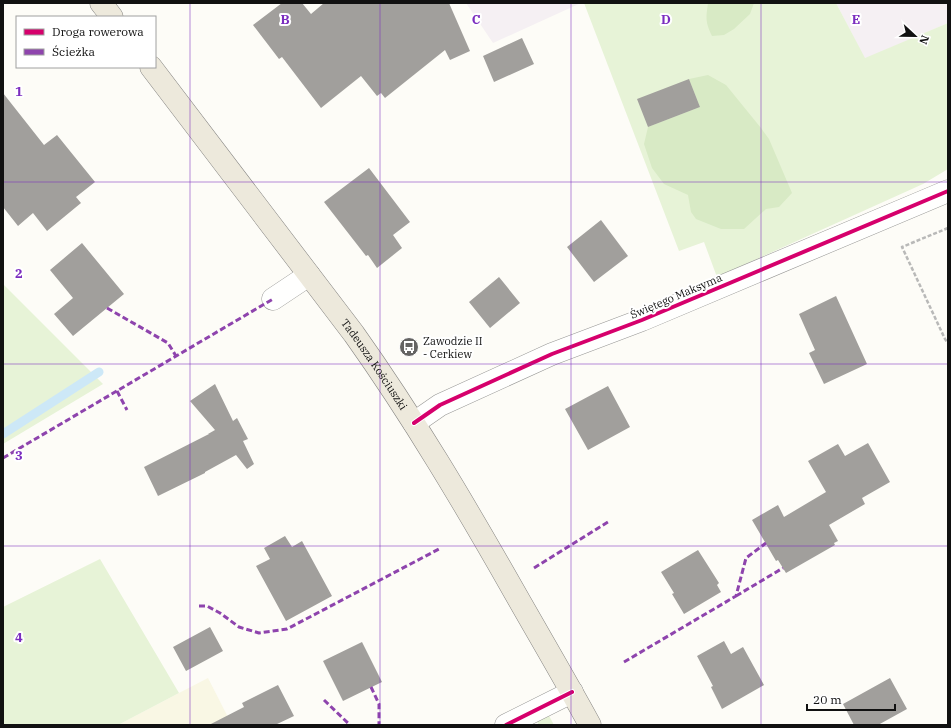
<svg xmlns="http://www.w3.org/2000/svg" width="951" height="728" viewBox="0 0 951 728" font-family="'IBM Plex Serif',serif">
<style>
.industrial{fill:#f5f0f3}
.farmland{fill:#f9f7e4}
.green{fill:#e7f3d7}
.forest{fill:#d8eac5}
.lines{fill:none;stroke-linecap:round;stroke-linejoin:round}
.stream{stroke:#cde8f7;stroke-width:9}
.building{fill:#a19f9c}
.minor-casing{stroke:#979795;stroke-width:23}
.major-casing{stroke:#858482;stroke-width:23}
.path{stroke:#b9b9b8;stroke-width:2.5;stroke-dasharray:4 2;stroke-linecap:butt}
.minor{stroke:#fffffe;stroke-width:22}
.major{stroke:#ede9dc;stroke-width:22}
.quiet{stroke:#8e44ad;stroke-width:3;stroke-dasharray:6 3;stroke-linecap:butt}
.cycleway-casing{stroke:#fff;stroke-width:6}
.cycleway{stroke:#d6006c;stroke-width:4}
.grid{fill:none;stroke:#7b2cbf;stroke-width:1;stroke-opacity:0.55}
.labels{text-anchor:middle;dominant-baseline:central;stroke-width:4;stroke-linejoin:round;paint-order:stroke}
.street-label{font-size:11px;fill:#111;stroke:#fff}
.poi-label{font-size:11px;fill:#111;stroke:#fff;text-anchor:start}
.grid-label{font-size:13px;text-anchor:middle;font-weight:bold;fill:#7b2cbf;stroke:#fff;stroke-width:4;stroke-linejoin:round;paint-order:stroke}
</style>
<rect width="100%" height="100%" fill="#fdfcf7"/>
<path class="industrial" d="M 466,3 L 581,3 L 493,43 Z
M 836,3 L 948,3 L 948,23 L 865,59 Z"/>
<path class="farmland" d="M 208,678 L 232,725 L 118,725 L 179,693 Z"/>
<path class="green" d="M 584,3 L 836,3 L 865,58 L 948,23 L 948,169 L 923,184 L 717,277 L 704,242 L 679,251 Z
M 3,284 L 103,384 L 3,444 Z
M 100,559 L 179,693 L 118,725 L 3,725 L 3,607 Z
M 546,710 L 554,725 L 539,725 L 537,722 L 534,723 L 533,719 Z"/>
<path class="forest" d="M 708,3 L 754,3 L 750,14 L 734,29 L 724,35 L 712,36 C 705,22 706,18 708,3 Z
M 708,75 L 726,85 L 761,128 L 769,139 L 792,193 L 779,207 L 766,209 L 744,229 L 721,229 L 696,219 L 691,212 L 688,195 L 664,184 L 652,168 L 644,144 L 648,127 L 700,107 L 689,79 Z"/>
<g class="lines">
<path class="stream" d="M 3,434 L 99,372"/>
</g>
<path class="building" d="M 282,3 L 302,3 L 311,14 L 324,3 L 449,3 L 470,51 L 450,60 L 445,50 L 385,98 L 381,93 L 377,96 L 361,76 L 321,108 L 282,57 L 279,59 L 253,25 Z
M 522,38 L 534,64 L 494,82 L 483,56 Z
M 689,79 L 700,107 L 648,127 L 637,99 Z
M 3,93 L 44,145 L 57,135 L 95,182 L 76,197 L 81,203 L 47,231 L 33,213 L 18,226 L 3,207 Z
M 369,168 L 410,222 L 393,235 L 402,248 L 377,268 L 368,255 L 366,256 L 324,202 Z
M 601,220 L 628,256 L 594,282 L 567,247 Z
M 82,243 L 124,294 L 73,336 L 54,314 L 73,298 L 50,270 Z
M 499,277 L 520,303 L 490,328 L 469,302 Z
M 836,296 L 867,364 L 824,384 L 809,353 L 815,350 L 799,314 Z
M 215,384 L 233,421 L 237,418 L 248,439 L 243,441 L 254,464 L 247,469 L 236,455 L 205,472 L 205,473 L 158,496 L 144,467 L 209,434 L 208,434 L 215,430 L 190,401 Z
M 608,386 L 630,427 L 588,450 L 565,409 Z
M 868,443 L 890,482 L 862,498 L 865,504 L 829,525 L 838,541 L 834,543 L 835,545 L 786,573 L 778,560 L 776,561 L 752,520 L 778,505 L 784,517 L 826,492 L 808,461 L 838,444 L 845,456 Z
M 285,536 L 292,547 L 302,541 L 332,596 L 286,621 L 256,566 L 270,559 L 264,548 Z
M 698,550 L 719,583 L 717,585 L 721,592 L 684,614 L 672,594 L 674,593 L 661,572 Z
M 210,627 L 223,651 L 186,671 L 173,647 Z
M 724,641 L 731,654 L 743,647 L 764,685 L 722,709 L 711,687 L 713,686 L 697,656 Z
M 362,642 L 382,682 L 343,701 L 323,661 Z
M 890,678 L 907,709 L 878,725 L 854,725 L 843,704 Z
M 278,685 L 294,716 L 275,725 L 209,725 L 244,707 L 242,703 Z"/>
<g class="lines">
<g class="minor-casing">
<path id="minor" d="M 273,299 L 309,275
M 414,423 L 440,405 L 552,354 L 642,320 L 948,191
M 506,725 L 572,692"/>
</g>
<g class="major-casing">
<g id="major">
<path d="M 101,3 L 112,17"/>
<path id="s1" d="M 151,67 L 354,334 C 413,417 465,505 515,593 C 540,637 566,681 590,725"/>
</g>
</g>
<path class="path" d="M 948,228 L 902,247 L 945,339 L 948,343"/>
<use href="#minor" class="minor"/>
<use href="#major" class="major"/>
<path class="quiet" d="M 107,308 L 168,343 L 176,356
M 117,391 L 127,410
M 3,458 L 273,299
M 534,568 L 608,522
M 736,596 L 783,568
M 199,606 L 207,606 L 220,613 L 239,627 L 259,633 L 287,629 L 439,549
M 624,662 L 736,596 L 746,558 L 766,543
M 371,687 L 379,704 L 379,725
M 324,700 L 350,725"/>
<g class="cycleway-casing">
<path id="cycleway" d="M 414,423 L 440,405 L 552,354 L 642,320 L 948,191
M 506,725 L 572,692"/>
</g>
<use href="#cycleway" class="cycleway"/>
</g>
<path class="grid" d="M 190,3 L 190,725M 380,3 L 380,725M 571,3 L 571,725M 761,3 L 761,725M 3,182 L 948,182M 3,364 L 948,364M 3,546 L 948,546"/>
<defs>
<g id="bus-disc" transform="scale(1)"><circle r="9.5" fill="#646362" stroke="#fff"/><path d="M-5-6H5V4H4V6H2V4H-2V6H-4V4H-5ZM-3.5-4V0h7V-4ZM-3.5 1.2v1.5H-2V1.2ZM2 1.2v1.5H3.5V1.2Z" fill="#fff"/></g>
</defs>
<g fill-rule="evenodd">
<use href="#bus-disc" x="409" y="347"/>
</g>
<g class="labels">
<g class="street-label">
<text transform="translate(676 296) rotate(-23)">Świętego Maksyma</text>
<text stroke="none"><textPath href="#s1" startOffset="372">Tadeusza Kościuszki</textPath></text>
</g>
<g class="poi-label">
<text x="423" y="341">Zawodzie II<tspan x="423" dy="13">- Cerkiew</tspan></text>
</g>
</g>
<g class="grid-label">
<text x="285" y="24">B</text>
<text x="476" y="24">C</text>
<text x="666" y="24">D</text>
<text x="856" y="24">E</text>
<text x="19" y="96">1</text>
<text x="19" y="278">2</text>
<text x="19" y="460">3</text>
<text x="19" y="642">4</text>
</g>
<rect width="951" height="728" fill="none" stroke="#111111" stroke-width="8"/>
<rect x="16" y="16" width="140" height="52" fill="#ffffff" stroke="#a0a0a0"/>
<rect x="24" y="29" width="20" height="6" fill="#d6006c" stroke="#a0a0a0"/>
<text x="52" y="36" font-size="12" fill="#111111">Droga rowerowa</text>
<rect x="24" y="49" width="20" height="6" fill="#8e44ad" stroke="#a0a0a0"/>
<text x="52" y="56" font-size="12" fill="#111111">Ścieżka</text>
<g transform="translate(915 36) rotate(112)" stroke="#ffffff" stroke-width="3" paint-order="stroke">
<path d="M0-3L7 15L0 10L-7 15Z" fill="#111111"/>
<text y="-6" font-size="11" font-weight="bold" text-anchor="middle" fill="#111111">N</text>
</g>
<path d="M807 704v6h88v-6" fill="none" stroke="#111111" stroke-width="2"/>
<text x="813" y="704" font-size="12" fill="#111111" stroke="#ffffff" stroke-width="3" paint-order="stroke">20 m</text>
</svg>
